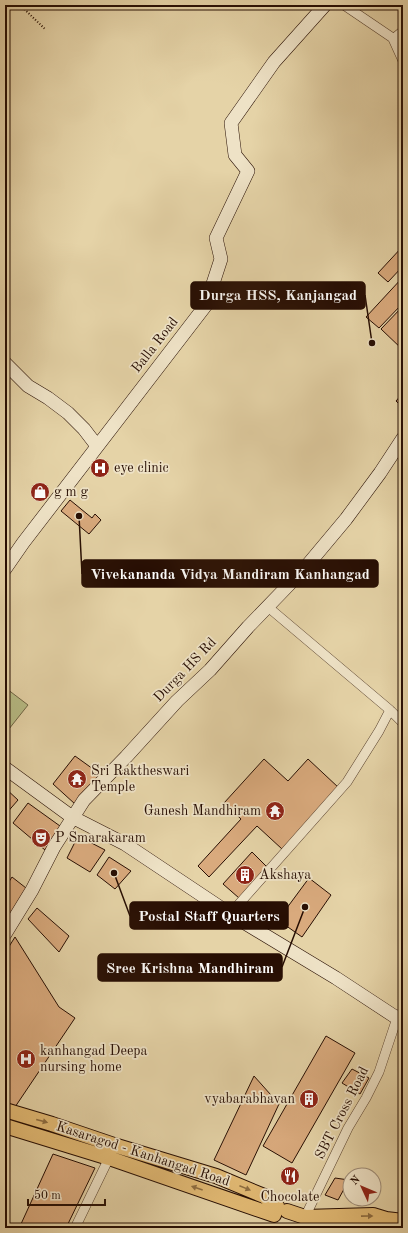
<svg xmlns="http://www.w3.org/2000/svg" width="408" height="1233" viewBox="0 0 408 1233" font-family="'Old Standard TT',serif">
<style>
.garden{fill:#b7bc85;stroke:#6f6544}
.building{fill:#d9aa7d;stroke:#270e03}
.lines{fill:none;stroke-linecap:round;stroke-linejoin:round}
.street-casing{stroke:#563f2c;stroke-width:10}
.secondary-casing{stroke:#270e03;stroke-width:14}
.primary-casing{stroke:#270e03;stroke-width:16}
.path{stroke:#270e03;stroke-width:2;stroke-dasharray:1 2;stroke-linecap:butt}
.street{stroke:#eee2c6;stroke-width:9}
.secondary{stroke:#eee2c6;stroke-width:13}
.primary{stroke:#e2ba74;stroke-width:14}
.oneway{fill:#8e6d41}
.labels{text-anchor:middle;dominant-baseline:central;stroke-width:3.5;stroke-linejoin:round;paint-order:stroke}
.street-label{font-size:14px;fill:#270e03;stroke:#eee2c6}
.poi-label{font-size:14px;fill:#270e03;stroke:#eee2c6;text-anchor:start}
.leader{fill:none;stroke:#270e03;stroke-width:1.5}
.callout-dot{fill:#270e03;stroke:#eee2c6;stroke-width:1.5}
.callout{fill:#270e03;stroke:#270e03;stroke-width:1.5}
.callout-label{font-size:15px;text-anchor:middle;font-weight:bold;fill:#fff}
</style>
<rect width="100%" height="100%" fill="#e5d3a7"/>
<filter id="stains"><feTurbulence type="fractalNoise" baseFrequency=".005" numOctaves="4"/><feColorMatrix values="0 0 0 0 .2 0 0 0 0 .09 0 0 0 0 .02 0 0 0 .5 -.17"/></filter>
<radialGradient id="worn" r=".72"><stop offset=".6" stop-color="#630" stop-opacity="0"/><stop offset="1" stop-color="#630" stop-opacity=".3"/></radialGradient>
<path class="garden" d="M 7,689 L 28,705 L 5,734 L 5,692 Z"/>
<path class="building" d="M 403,246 L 403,266 L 388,282 L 378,273 Z
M 403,277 L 403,303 L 379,328 L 366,317 Z
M 403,306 L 403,350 L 381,329 Z
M 403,393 L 403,404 L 401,406 L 396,401 Z
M 70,500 L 92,518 L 95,514 L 101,520 L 89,534 L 61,511 Z
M 75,756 L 100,774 L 75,804 L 53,784 Z
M 264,759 L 288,781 L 308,759 L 339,788 L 282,849 L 257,826 L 209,877 L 198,866 L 241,819 L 224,803 Z
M 5,788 L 18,800 L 5,815 Z
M 28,803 L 60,826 L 45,850 L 13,823 Z
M 78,836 L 105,850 L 90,872 L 67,858 Z
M 252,852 L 267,867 L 239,898 L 223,884 Z
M 109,857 L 131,871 L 115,889 L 97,875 Z
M 12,877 L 26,888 L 9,916 L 5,913 L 5,888 Z
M 309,878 L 331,895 L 302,937 L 278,920 Z
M 37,908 L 69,936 L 59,952 L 28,919 Z
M 15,937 L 59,1007 L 75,1018 L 13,1110 L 5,1108 L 5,953 Z
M 326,1036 L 355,1053 L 292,1163 L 263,1146 Z
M 352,1069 L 369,1078 L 360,1094 L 342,1083 Z
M 254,1076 L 279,1104 L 246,1175 L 214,1160 Z
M 53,1154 L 95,1168 L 66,1228 L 33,1228 L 21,1224 Z
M 335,1178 L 349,1180 L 338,1200 L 325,1195 Z"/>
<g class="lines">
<g class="street-casing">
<path id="street" d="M 344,5 L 403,45
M 403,31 L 393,39 L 403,61
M 268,607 L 390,710 L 403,723
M 230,914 L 347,782 L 379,731 L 390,710
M 305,1217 L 348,1128 L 366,1098 L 379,1072 L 397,1018 L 403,1011
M 75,1228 L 109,1158"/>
</g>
<g class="secondary-casing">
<path id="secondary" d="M 5,363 L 28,386 L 48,398 L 68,413 L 84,429 L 97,446
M 5,569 L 23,543 L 206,305 L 221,259 L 216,238 L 248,171 L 235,155 L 231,123 L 274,62 L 325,5
M 5,768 L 72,817 L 125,844 L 230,914 L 336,978 L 403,1022
M 5,934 L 32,890 L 54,847 L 84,800 L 126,757 L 177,701 L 210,670 L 248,627 L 305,568 L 346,519 L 380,473 L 403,438"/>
</g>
<g class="primary-casing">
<path id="primary" d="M 5,1110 L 52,1124 L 117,1146 L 216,1176 L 264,1196 L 277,1206
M 5,1126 L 109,1158 L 274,1215
M 287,1211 L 305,1217 L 373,1215 L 386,1219 L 403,1221
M 311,1226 L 361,1228 L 376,1227 L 386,1219"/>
</g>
<path class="path" d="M 20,5 L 45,29"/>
<use href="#street" class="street"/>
<use href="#secondary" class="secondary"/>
<use href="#primary" class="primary"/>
</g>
<defs><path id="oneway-solid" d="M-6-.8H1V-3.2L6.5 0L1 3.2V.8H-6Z"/></defs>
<g class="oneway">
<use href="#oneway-solid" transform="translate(42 1121) rotate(15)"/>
<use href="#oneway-solid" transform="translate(197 1188) rotate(-161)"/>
<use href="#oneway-solid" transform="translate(245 1188) rotate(22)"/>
<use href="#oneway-solid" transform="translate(367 1216) rotate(-1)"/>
</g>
<defs>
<g id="hospital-disc" transform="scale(1)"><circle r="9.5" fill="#8f2418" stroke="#eee2c6"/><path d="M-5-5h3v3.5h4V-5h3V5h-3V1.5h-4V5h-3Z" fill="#fff"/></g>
<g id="shop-disc" transform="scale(1)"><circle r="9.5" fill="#8f2418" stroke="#eee2c6"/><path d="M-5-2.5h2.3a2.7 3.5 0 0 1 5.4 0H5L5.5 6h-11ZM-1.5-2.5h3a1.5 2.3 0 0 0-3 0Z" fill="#fff"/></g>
<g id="temple-disc" transform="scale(1)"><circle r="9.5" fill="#8f2418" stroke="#eee2c6"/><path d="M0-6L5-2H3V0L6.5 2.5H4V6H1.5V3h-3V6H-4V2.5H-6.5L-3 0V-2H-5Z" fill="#fff"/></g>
<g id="theatre-disc" transform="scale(1)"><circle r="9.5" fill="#8f2418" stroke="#eee2c6"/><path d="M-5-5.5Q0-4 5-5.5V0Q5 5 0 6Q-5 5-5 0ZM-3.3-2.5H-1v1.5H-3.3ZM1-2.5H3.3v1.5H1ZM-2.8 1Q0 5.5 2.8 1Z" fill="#fff"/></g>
<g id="building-disc" transform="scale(1)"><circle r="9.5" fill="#8f2418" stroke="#eee2c6"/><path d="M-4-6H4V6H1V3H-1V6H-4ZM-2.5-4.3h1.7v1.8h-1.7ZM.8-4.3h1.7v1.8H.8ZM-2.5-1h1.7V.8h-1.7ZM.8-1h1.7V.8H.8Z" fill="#fff"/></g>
<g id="restaurant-disc" transform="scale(1)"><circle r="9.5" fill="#8f2418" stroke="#eee2c6"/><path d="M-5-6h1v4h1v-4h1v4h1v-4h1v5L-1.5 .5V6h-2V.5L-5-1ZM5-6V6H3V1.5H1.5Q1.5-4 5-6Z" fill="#fff"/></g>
</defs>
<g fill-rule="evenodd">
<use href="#hospital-disc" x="100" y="468"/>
<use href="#shop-disc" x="40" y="492"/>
<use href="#temple-disc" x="77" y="779"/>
<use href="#temple-disc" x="275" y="811"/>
<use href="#theatre-disc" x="41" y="838"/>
<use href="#building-disc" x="245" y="875"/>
<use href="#hospital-disc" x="26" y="1059"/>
<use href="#building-disc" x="309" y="1099"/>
<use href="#restaurant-disc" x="290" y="1176"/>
</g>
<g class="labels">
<g class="street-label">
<text transform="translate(155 345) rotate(-52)">Balla Road</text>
<text transform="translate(185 670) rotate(-46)">Durga HS Rd</text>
<text transform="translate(342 1113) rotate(-63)">SBT Cross Road</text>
<text transform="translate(143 1154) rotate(18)">Kasaragod - Kanhangad Road</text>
</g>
<g class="poi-label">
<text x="114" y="468">eye clinic</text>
<text x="54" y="492">g m g</text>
<text x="91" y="771">Sri Raktheswari<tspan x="91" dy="16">Temple</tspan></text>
<text x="261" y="811" text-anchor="end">Ganesh Mandhiram</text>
<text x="55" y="838">P Smarakaram</text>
<text x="259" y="875">Akshaya</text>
<text x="40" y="1051">kanhangad Deepa<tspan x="40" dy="16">nursing home</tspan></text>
<text x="295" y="1099" text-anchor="end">vyabarabhavan</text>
<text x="290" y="1197" text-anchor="middle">Chocolate</text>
</g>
</g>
<path class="leader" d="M372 343L365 295M79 516L82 574M114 873L130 916M305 907L282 967"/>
<g class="callout-dot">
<circle cx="372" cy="343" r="4"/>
<circle cx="79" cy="516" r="4"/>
<circle cx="114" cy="873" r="4"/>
<circle cx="305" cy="907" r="4"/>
</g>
<g class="callout">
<rect x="191" y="282" width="174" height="27" rx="4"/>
<rect x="82" y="560" width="296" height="27" rx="4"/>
<rect x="130" y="902" width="158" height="27" rx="4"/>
<rect x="98" y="954" width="184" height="27" rx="4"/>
</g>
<g class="callout-label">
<text x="278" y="300">Durga HSS, Kanjangad</text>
<text x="230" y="579">Vivekananda Vidya Mandiram Kanhangad</text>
<text x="209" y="921">Postal Staff Quarters</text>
<text x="190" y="973">Sree Krishna Mandhiram</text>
</g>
<rect width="408" height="1233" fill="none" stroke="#e5d3a7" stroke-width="20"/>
<rect x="6" y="6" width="396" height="1221" fill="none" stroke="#270e03" stroke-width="2"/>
<rect x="10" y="10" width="388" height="1213" fill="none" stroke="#270e03"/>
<g transform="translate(362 1187) rotate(314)"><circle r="19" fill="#eee2c6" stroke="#9e8d78"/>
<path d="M0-3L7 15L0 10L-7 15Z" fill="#8f2418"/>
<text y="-6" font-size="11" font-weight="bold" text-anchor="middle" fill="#270e03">N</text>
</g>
<path d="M28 1199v6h77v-6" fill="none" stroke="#270e03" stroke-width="2"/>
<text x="34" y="1199" font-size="12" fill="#270e03" stroke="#eee2c6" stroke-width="3" paint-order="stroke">50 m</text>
<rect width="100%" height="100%" filter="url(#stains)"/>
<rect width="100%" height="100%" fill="url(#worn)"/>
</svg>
